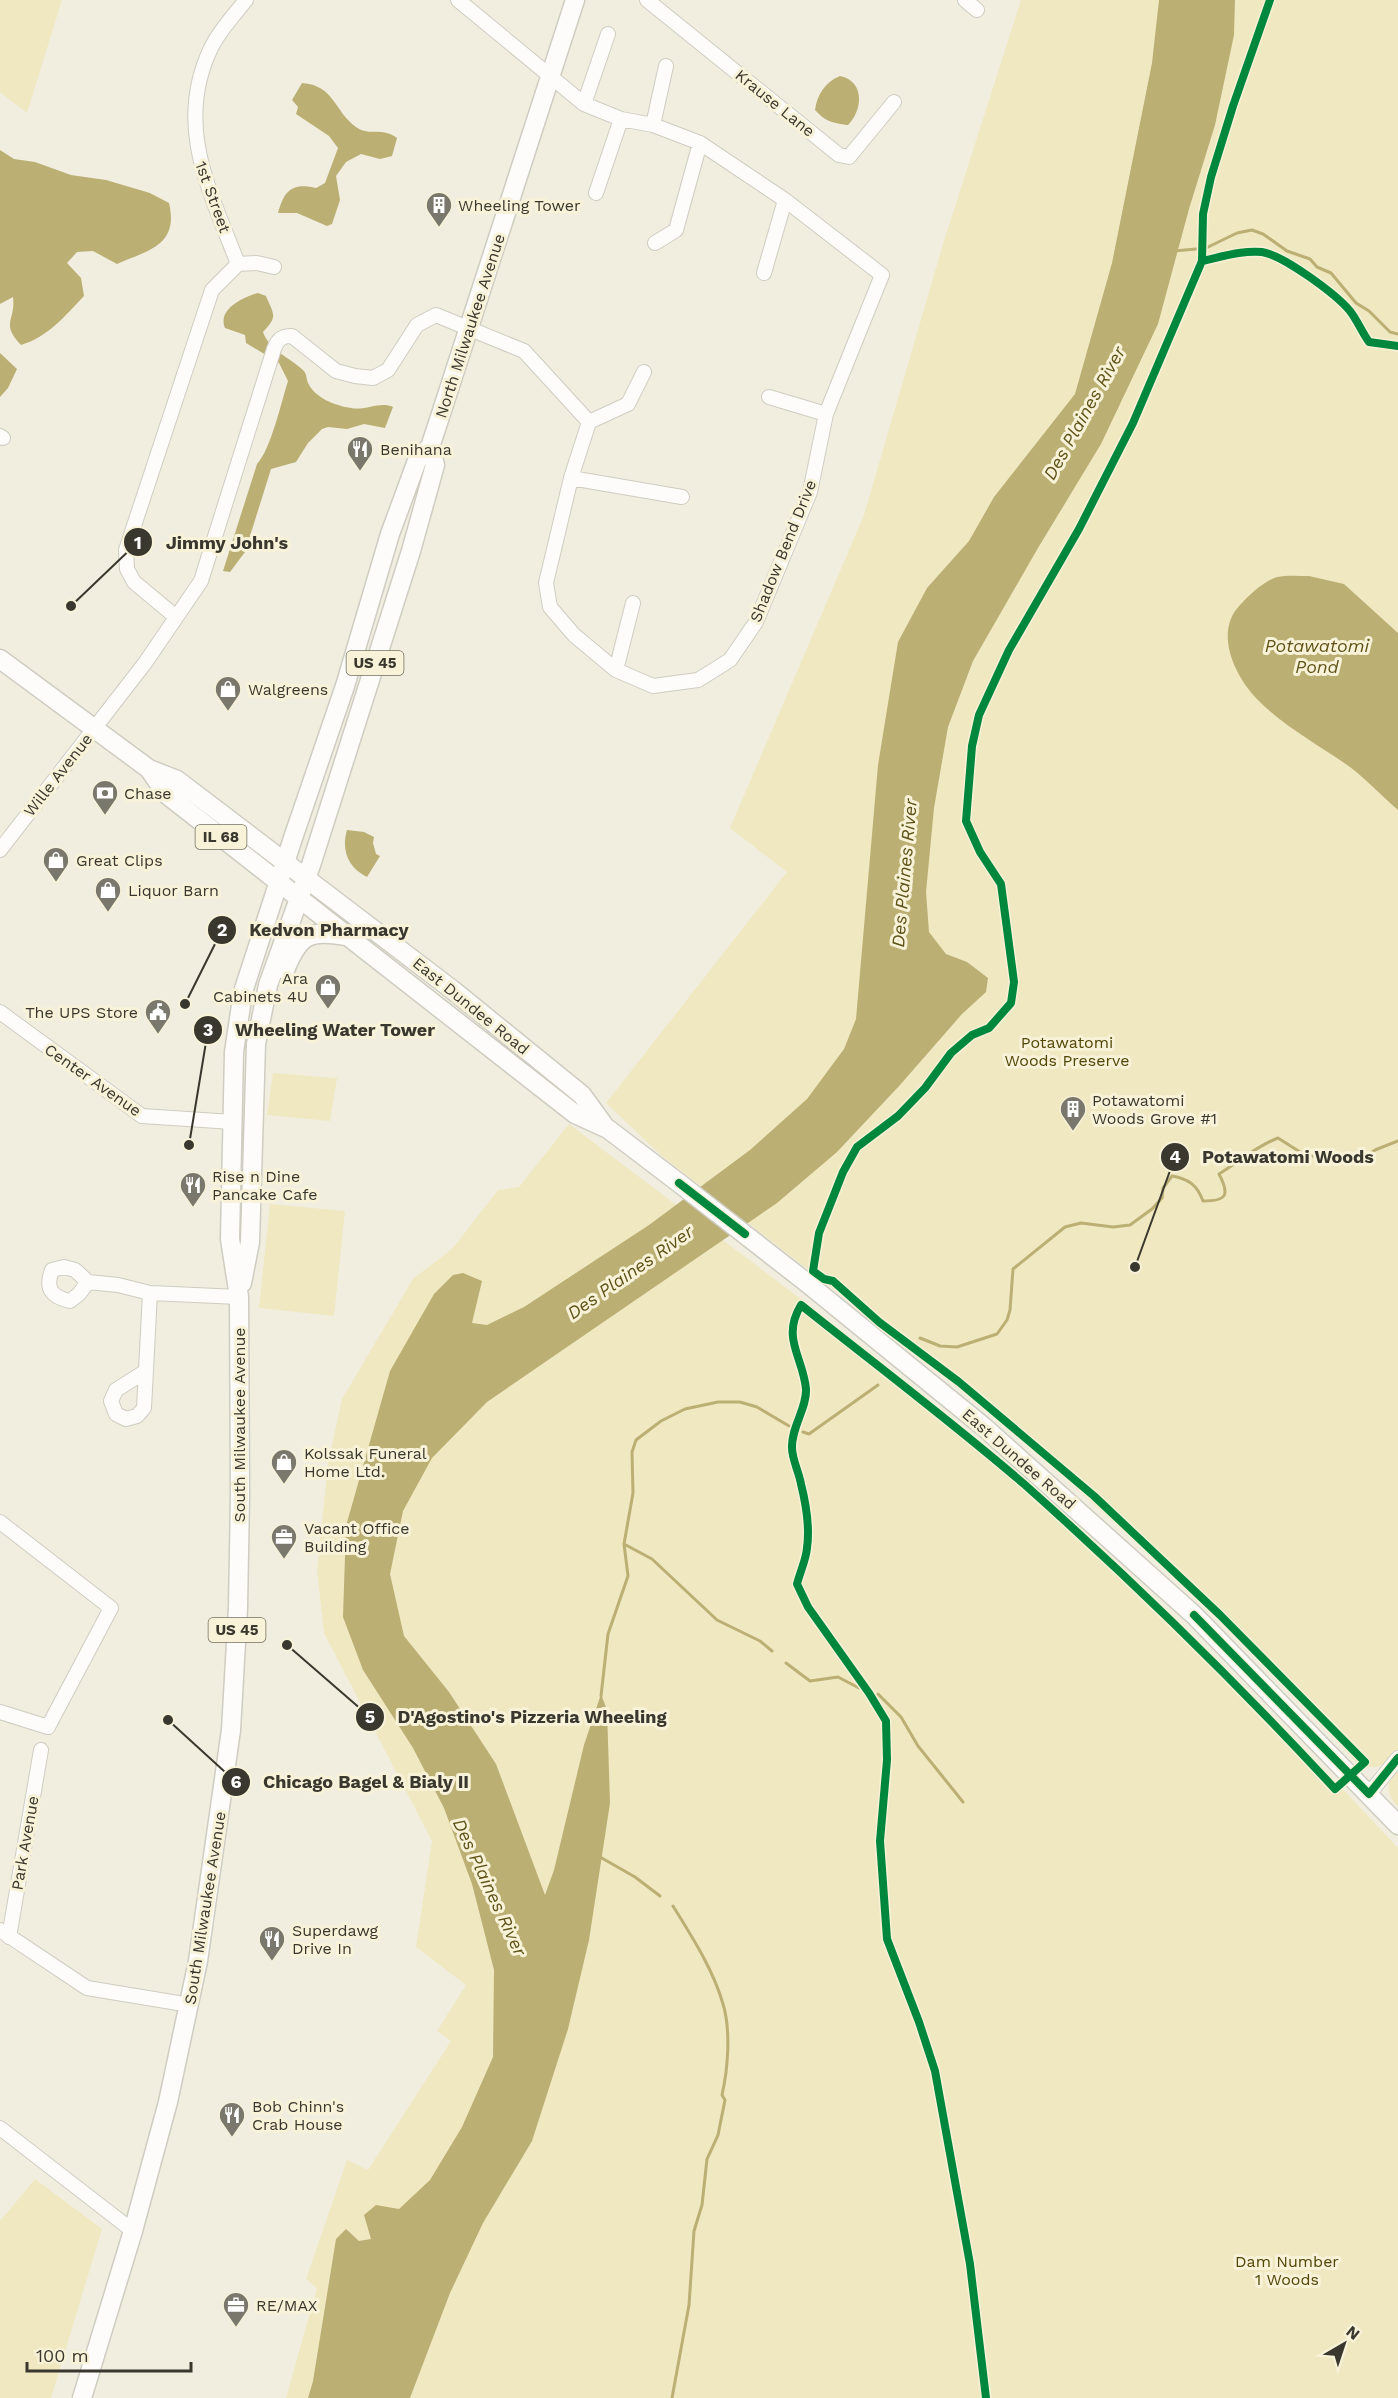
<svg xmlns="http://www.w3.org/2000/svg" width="1398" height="2398" viewBox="0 0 1398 2398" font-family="'Work Sans',sans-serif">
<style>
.green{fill:#f0e8c1}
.water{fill:#bbaf74}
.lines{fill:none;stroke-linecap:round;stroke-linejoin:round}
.stream{stroke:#bbaf74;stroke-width:3}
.minor-casing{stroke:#cfccc1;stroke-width:16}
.major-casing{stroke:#cfccc1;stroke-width:21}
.minor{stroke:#fdfcfa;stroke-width:14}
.major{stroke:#fdfcfa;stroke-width:18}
.cycleway-casing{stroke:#f8f2d9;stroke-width:11}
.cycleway{stroke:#00873e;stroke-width:8}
.labels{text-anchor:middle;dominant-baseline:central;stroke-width:6;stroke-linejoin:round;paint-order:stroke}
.shield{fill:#f8f2d9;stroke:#737061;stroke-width:1.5}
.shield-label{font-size:15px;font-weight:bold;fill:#3a382e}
.street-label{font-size:16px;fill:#3a382e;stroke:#f8f2d9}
.poi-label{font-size:16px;fill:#3a382e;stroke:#f8f2d9;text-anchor:start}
.park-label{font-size:16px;fill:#524606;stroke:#f8f2d9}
.water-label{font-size:18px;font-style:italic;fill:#5f5318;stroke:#f8f2d9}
.leader{fill:none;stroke:#3a382e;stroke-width:2}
.callout-dot{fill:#3a382e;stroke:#f8f2d9;stroke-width:2}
.mark-label{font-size:18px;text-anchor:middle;font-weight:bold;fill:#fff}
.callout-label{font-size:18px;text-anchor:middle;font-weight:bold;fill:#3a382e;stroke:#f8f2d9;stroke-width:6;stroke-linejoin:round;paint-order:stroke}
</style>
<rect width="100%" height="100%" fill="#f1eee0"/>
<path class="green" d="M 0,0 L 62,0 L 27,113 L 0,92 Z
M 1021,0 L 1398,0 L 1398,1749 C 1384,1766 1377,1773 1356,1762 L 1294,1695 L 1188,1590 L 1059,1473 L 959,1387 L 662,1156 L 606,1103 L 787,872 L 730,828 L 864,515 L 943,244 Z
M 273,1073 L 337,1078 L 330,1121 L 267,1115 Z
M 569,1124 C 723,1241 881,1355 1027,1482 C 1159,1596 1280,1721 1398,1848 L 1398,2398 L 286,2398 L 317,2288 L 306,2279 L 347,2160 L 368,2170 L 451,2041 L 437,2031 L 466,1985 L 416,1947 L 432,1841 L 324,1633 L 317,1571 L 328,1463 L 342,1399 L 413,1279 L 453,1248 L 498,1190 L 519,1187 Z
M 270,1204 L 345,1211 L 334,1316 L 259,1308 Z
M 1398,1767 L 1398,1807 C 1384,1792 1387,1781 1398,1767 Z
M 35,2179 L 102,2229 L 51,2398 L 0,2398 L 0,2221 Z"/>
<path class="water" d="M 1159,0 L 1235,0 L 1234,35 L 1215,125 L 1189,209 L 1158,324 L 1101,444 L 1038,548 L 973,661 L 948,727 L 934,808 L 926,892 L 929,932 L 946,954 L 967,962 L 988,978 L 986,992 L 962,1014 L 900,1085 L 837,1152 L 777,1203 L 487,1402 L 432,1458 L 403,1511 L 390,1574 L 404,1636 L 449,1692 L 496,1764 L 545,1895 L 554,1870 L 584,1745 L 601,1694 L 607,1710 L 610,1803 L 589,1940 L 568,2029 L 532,2141 L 483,2223 L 450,2293 L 410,2398 L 308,2398 L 313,2381 L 336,2239 L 346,2229 L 359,2241 L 371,2239 L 364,2215 L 376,2205 L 399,2209 L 430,2180 L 462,2127 L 493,2057 L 494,1970 L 472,1884 L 444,1808 L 413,1748 L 363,1670 L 343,1617 L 346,1526 L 390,1371 L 434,1294 L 453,1275 L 463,1273 L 482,1281 L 472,1323 L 487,1325 L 524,1307 L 649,1225 L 750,1150 L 807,1099 L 844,1049 L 856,1019 L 878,765 L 898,642 L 927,588 L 969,541 L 994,497 L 1075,394 L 1112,263 L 1152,63 Z
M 840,76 C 865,81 863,110 848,125 C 833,123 826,122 815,110 C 817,95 825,82 840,76 Z
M 302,83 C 334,85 334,111 356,127 C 370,137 381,126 397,138 L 392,156 L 380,159 L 361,154 L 346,162 L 336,176 L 340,200 L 332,224 L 327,226 L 297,213 L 278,213 C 284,191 292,182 316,188 L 325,183 L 338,148 L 329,136 L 296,114 L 298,107 L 292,100 Z
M 0,150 L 14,159 L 35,162 L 71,175 L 106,180 L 150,193 L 169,203 C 179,245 149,250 117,264 L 93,251 L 77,252 L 67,263 L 81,278 L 84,296 C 65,316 48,337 21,345 C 0,323 16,321 13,297 L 0,304 Z
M 258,293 L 266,296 C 274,315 278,316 263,332 C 270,351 289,357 303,370 C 307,374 306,378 308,383 C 315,398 336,406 351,408 C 366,411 380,401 393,407 L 385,428 L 364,424 L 347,429 L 328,427 L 322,429 L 308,443 L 296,462 L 271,469 L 245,552 L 230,572 L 223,571 L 257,464 C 271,449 281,403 288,381 L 279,363 L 246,343 L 245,335 L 225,328 C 217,309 244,297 258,293 Z
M 0,353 L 17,369 L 8,388 L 0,397 Z
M 1309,576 L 1344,584 L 1398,633 L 1398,810 C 1382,796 1367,780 1350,767 C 1319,745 1283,726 1257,699 C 1234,675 1214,632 1240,605 C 1249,595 1264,581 1277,577 C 1287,575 1299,576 1309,576 Z
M 347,830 L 364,832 L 374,837 L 373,843 L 376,854 L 380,856 L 367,877 C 348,868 341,850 347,830 Z"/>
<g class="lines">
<path class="stream" d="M 1206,248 L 1237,233 L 1252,230 L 1263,234 L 1287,251 L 1310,259 L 1317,267 L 1331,273 L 1356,303 L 1369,311 L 1390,332 L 1398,334
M 1174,251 L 1196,249
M 920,1338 L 940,1346 L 957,1347 L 997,1334 L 1007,1320 L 1010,1310 L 1013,1269 L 1065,1227 L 1081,1223 L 1113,1227 L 1130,1225 L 1152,1209 L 1162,1198 L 1163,1188 L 1172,1176 C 1189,1179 1197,1185 1203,1201 C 1227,1201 1230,1195 1219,1174 C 1239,1162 1256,1146 1278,1138 L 1300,1152 L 1336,1163 L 1357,1162 L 1375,1150 L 1398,1141
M 803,1432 L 809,1434 L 878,1385
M 624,1544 L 652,1559 L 717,1620 L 760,1641 L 772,1651
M 786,1663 L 810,1681 L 838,1677 L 859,1688
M 878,1694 L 901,1717 L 918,1746 L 963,1802
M 601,1696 L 608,1634 L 628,1576 L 624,1544 L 633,1493 L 632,1452 L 636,1440 L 661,1421 L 685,1409 L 718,1402 L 740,1402 L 757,1407 L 789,1426
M 600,1857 L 635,1877 L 660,1896
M 672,2398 L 689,2305 L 694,2231 L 702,2205 L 707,2159 L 718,2135 L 725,2100 L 722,2095 C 728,2069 731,2030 723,2004 C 713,1969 692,1937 673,1906"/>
<g class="minor-casing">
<path id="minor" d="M 647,0 L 839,155 L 849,157 L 894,102
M 965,0 L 977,10
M 584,104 L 608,34
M 653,125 L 666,66
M 596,193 L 621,119
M 655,243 L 676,230 L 700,143
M 238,264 C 210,191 174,125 211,48 C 219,31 234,15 246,0
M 764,273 L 785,200
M 769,397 L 826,414
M 589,422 L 628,404 L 644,372
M 0,436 L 3,438
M 571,478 L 682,497
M 176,617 L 134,582 L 127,569 L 126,550 L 212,290 L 238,264 L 257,263 L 274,267
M 616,670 L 633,603
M 0,850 L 145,663 L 201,581 L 274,349 C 278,339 282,336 292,336 L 336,371 L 355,376 L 373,378 L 388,370 L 417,325 L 436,315 L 524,351 L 589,422 L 571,478 L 546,583 L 550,607 L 574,635 L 616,670 L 653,686 L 698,680 L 730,660 L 756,622 L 810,492 L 826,414 L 882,275 L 785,200 L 700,143 L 653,125 L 621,119 L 584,104 L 458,0
M 0,1012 L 142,1116 L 233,1122
M 64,1267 L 75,1270 L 88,1282 L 79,1294 L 70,1301 C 51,1297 45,1288 52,1270 Z
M 88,1282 L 118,1285 L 150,1293 L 239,1297
M 146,1371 L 116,1390 L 111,1401 L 116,1414 L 126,1419 L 137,1416 L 144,1408 L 150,1293
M 0,1522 L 111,1608 L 48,1727 L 0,1712
M 1369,1794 L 1398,1758
M 0,1930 L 87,1988 L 190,2005
M 9,1937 L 41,1750
M 0,2128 L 133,2231"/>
</g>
<g class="major-casing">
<path id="major" d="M 0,659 L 149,769 L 177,780 L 454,991 L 582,1095 L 606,1128
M 149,769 L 166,794 L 575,1114 L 608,1129 L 679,1183 L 807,1283 L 984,1427 L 1194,1615 L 1398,1825
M 285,970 C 299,936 308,929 345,936
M 242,1283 L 250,1242 L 256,1044 L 268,985 L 311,865 L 411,551 L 435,465 L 430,447
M 82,2398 L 133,2231 L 168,2102 L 198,1961 L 231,1730 L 238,1608 L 240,1496 L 239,1297 L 230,1239 L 234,1052 L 243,992 L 293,838 L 345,686 L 390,534 L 418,458 L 430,447 L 437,426 L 575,0"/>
</g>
<use href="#minor" class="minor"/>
<use href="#major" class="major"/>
<g class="cycleway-casing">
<path id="cycleway" d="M 1202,261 C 1221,257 1243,250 1262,252 C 1283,255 1336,294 1350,311 C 1357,320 1362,332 1369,342 L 1398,346
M 679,1183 L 745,1234
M 1194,1615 L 1369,1794 L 1398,1758
M 986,2398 L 970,2264 L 935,2071 L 919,2022 L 887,1939 L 880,1841 L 887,1760 L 886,1721 L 869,1693 L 808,1607 L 797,1584 C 800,1572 806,1560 807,1548 C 810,1527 806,1504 801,1484 C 799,1472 792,1459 792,1448 C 791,1428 807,1408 806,1389 C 803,1357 781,1338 801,1305 C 875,1364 952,1422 1024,1484 C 1133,1581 1236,1682 1335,1789 L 1365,1762 L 1220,1615 L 1094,1496 L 959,1382 L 879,1322 L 833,1281 L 824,1279 L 813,1271 L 819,1233 L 843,1172 L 857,1147 L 898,1116 L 925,1088 L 951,1053 L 972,1035 L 989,1028 L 1011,1003 L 1014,982 L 1001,884 L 980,852 L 966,821 L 972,746 L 979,715 L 1009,650 L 1079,529 L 1133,423 L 1202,261 L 1203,214 L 1211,177 L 1233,106 L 1270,0"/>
</g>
<use href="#cycleway" class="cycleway"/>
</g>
<defs>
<g id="building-pin" transform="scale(1.35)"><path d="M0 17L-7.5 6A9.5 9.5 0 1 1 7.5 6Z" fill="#7a786c" stroke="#f8f2d9"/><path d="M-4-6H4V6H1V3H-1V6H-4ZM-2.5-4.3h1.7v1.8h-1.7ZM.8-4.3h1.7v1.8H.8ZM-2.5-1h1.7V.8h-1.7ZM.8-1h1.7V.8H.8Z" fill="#fff"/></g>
<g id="restaurant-pin" transform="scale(1.35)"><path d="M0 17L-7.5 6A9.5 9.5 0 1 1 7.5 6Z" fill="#7a786c" stroke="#f8f2d9"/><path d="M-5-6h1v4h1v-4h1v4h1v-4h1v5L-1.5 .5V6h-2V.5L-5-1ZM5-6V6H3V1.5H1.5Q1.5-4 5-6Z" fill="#fff"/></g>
<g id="shop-pin" transform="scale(1.35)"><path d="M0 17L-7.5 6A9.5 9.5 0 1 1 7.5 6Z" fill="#7a786c" stroke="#f8f2d9"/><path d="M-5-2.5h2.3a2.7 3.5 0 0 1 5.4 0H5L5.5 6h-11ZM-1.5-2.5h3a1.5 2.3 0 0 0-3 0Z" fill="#fff"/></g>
<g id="bank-pin" transform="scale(1.35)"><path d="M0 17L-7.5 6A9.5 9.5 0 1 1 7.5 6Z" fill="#7a786c" stroke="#f8f2d9"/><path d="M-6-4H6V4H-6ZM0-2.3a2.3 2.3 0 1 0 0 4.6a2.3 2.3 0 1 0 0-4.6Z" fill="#fff"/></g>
<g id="civic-pin" transform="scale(1.35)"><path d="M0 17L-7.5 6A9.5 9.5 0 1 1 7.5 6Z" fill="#7a786c" stroke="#f8f2d9"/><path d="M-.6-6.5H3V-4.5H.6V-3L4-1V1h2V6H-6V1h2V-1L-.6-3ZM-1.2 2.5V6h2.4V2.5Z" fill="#fff"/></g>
<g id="office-pin" transform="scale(1.35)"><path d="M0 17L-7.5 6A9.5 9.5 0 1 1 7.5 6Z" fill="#7a786c" stroke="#f8f2d9"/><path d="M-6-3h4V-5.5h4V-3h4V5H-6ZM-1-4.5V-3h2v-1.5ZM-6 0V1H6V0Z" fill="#fff"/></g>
</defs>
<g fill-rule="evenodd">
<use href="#building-pin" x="439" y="205"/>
<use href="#restaurant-pin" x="360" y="449"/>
<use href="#shop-pin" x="228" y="689"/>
<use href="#bank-pin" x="105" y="793"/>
<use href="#shop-pin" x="56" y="860"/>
<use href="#shop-pin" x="108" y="890"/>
<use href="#shop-pin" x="328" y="987"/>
<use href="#civic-pin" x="158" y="1012"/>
<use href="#building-pin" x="1073" y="1109"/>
<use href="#restaurant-pin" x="193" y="1185"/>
<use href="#shop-pin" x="284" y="1462"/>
<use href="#office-pin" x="284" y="1537"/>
<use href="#restaurant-pin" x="272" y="1939"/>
<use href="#restaurant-pin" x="232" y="2115"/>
<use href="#office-pin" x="236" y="2305"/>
</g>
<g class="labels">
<g class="shield">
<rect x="346.5" y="651" width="57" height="24" rx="4.5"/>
<rect x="195.5" y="825" width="51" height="24" rx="4.5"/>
<rect x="208.5" y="1618" width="57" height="24" rx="4.5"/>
</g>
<g class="shield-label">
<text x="375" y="663">US 45</text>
<text x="221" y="837">IL 68</text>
<text x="237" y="1630">US 45</text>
</g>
<g class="street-label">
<text transform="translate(775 103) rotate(39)">Krause Lane</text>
<text transform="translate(213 197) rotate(70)">1st Street</text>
<text transform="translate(470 326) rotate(-72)">North Milwaukee Avenue</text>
<text transform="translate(783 551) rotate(-68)">Shadow Bend Drive</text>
<text transform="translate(58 775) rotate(-52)">Wille Avenue</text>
<text transform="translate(471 1006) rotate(39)">East Dundee Road</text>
<text transform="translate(93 1080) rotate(35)">Center Avenue</text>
<text transform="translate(239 1425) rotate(-90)">South Milwaukee Avenue</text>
<text transform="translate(1019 1459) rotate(41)">East Dundee Road</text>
<text transform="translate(25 1843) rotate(-80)">Park Avenue</text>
<text transform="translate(205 1908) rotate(-81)">South Milwaukee Avenue</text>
</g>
<g class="poi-label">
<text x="458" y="205">Wheeling Tower</text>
<text x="380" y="449">Benihana</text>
<text x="248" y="689">Walgreens</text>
<text x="124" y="793">Chase</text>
<text x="76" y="860">Great Clips</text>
<text x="128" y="890">Liquor Barn</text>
<text x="308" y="978" text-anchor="end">Ara<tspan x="308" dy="18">Cabinets 4U</tspan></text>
<text x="138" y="1012" text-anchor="end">The UPS Store</text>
<text x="1092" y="1100">Potawatomi<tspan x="1092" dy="18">Woods Grove #1</tspan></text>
<text x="212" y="1176">Rise n Dine<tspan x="212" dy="18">Pancake Cafe</tspan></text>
<text x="304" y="1453">Kolssak Funeral<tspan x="304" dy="18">Home Ltd.</tspan></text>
<text x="304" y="1528">Vacant Office<tspan x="304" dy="18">Building</tspan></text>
<text x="292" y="1930">Superdawg<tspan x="292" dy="18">Drive In</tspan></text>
<text x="252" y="2106">Bob Chinn's<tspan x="252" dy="18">Crab House</tspan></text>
<text x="256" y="2305">RE/MAX</text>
</g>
<g class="park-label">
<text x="1067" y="1042">Potawatomi<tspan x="1067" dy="18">Woods Preserve</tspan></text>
<text x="1287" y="2261">Dam Number<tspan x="1287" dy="18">1 Woods</tspan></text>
</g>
<g class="water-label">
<text transform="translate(1084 413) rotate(-61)">Des Plaines River</text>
<text x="1317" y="645">Potawatomi<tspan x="1317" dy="21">Pond</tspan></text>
<text transform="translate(904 873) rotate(-85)">Des Plaines River</text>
<text transform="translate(630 1272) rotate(-35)">Des Plaines River</text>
<text transform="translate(490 1887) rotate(65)">Des Plaines River</text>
</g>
</g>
<path class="leader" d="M71 606L138 542M185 1004L222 930M189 1145L208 1030M1135 1267L1175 1157M287 1645L370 1717M168 1720L236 1782"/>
<g class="callout-dot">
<circle cx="71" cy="606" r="6"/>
<circle cx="185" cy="1004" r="6"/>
<circle cx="189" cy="1145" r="6"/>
<circle cx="1135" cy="1267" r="6"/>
<circle cx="287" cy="1645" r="6"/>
<circle cx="168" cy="1720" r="6"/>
<circle cx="138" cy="542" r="15"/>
<circle cx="222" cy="930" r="15"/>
<circle cx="208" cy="1030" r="15"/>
<circle cx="1175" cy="1157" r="15"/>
<circle cx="370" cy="1717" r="15"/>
<circle cx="236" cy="1782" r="15"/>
</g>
<g class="mark-label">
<text x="138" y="549">1</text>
<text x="222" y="936">2</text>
<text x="208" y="1036">3</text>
<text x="1175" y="1163">4</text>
<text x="370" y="1723">5</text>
<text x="236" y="1788">6</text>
</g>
<g class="callout-label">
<text x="227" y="549">Jimmy John's</text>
<text x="329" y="936">Kedvon Pharmacy</text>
<text x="335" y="1036">Wheeling Water Tower</text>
<text x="1288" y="1163">Potawatomi Woods</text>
<text x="532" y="1723">D'Agostino's Pizzeria Wheeling</text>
<text x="366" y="1788">Chicago Bagel &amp; Bialy II</text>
</g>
<g transform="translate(1344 2344) rotate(39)" stroke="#f8f2d9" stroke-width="4.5" paint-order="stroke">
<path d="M0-4.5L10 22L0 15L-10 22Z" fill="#3a382e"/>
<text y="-9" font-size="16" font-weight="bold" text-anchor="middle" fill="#3a382e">N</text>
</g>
<path d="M27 2362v9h164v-9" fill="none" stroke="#3a382e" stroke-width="3"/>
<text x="36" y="2362" font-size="18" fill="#3a382e" stroke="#f8f2d9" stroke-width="4.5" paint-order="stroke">100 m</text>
</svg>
